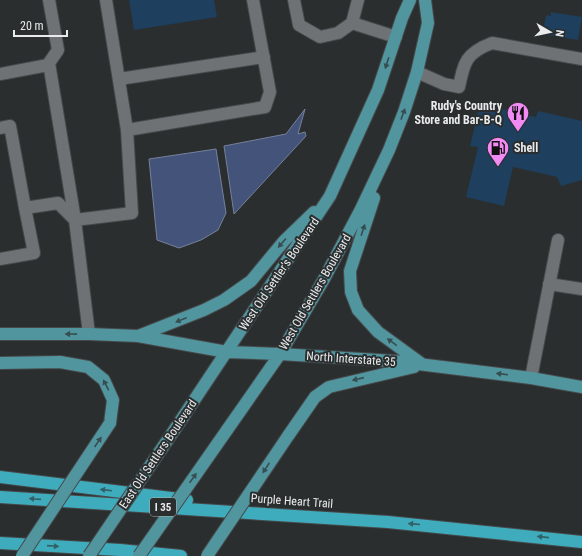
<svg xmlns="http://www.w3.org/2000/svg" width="582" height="556" viewBox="0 0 582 556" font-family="'Roboto Condensed',sans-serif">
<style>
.water{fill:#445379;stroke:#76819c}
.building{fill:#1e3f5d}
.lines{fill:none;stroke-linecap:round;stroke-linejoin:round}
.minor-casing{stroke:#46494a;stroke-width:14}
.major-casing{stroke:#46494a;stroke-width:14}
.highway-casing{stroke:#46494a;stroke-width:14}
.minor{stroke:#6e7274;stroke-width:12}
.major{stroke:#51959f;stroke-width:12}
.highway{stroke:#3eacbc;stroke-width:12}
.major-bridge-casing{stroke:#46494a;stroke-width:14;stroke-linecap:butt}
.major-bridge{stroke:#51959f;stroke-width:12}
.oneway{fill:#364d51}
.oneway2{fill:#326067}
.labels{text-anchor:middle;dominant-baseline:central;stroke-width:4;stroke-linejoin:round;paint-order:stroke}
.shield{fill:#2a2e2f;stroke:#b0b2b3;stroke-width:1}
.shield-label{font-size:11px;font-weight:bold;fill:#e9ebec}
.poi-label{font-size:12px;font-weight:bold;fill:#e9ebec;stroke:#2a2e2f;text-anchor:end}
.street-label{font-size:12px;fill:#e9ebec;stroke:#2a2e2f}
</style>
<rect width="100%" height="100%" fill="#2a2e2f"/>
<path class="water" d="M 305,109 L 298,134 L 305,132 L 306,136 L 234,214 L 224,146 L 286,134 Z
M 216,149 L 226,213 L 218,230 L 201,240 L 179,248 L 157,240 L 149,159 Z"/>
<path class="building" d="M 129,0 L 214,0 L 217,17 L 134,30 Z
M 551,12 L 582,17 L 578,40 L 548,35 L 548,33 L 543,32 L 546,15 L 551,16 Z
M 480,104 L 536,117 L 538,111 L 582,121 L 582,180 L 561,186 L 557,177 L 513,167 L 504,206 L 466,197 L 478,147 L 470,146 Z"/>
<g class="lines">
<g class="minor-casing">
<path id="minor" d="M 294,0 L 299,25 L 320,37 L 338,33 L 352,23 L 396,37
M 352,23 L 358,0
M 49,63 L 75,220 L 89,334
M 417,72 L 444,84 L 459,87 C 464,62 466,53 492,43 L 582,59
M 0,74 L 48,65 L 49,63 L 58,50 L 49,0
M 119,79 L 264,57
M 0,128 L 10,126 L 25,208
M 127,130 L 265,107 L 270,92 L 253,0
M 0,259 L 34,253 L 25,208 L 58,203 L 75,220 L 132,213 L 127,130 L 106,0
M 549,284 L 582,289
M 531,378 L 558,240"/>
</g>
<g class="major-casing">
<path id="major" d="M 374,198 L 350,271 L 351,292 L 358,310 L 378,332 L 422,364
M 0,334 L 89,334 L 138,336 L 227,352 L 280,354 L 394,361 L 531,378 L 582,387
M 138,336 L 204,310 L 224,300 L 251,281 L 284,241 L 314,212
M 0,363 L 60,362 L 88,367 L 104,380 L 113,400 L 110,423
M 175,429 L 330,196 L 378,90 L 402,18 L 410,0
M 227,430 L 280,354 L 324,279 L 361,209 L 389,150 L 404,112 L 417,72 L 428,23 L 425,0
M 288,436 L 315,397 L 329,387 L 414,367"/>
</g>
<g class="highway-casing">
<path id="highway" d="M 0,477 L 187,500
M 0,497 L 388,522 L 582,542
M 0,543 L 120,550 L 181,556"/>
</g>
<use href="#minor" class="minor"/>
<use href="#major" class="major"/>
<use href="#highway" class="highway"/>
<g class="major-bridge-casing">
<path id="major-bridge" d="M 22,556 L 110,423
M 89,556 L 175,429
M 139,556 L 227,430
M 207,556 L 288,436"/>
</g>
<use href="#major-bridge" class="major-bridge"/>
</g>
<defs><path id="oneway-solid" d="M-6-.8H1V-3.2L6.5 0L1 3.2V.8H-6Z"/></defs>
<g class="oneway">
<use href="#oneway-solid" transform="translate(387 63) rotate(108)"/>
<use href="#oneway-solid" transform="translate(403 114) rotate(-70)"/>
<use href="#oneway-solid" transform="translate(363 230) rotate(-72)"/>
<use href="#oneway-solid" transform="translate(282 243) rotate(131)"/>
<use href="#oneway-solid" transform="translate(181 320) rotate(158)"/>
<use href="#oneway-solid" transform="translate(71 334) rotate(-179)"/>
<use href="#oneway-solid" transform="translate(392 342) rotate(-144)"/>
<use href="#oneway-solid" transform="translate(502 374) rotate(-173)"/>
<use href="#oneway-solid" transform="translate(358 379) rotate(167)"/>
<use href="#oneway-solid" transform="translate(106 385) rotate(-117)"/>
<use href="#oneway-solid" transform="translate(98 442) rotate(-56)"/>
<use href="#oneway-solid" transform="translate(266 468) rotate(124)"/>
<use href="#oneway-solid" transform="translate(193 478) rotate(-55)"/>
</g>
<g class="oneway2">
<use href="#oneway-solid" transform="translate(106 490) rotate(-173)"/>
<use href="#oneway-solid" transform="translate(35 499) rotate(-176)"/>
<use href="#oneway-solid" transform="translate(414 524) rotate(-175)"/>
<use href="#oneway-solid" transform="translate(543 537) rotate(-174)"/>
<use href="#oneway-solid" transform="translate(53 546) rotate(4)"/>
</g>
<defs>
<g id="restaurant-pin" transform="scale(1.15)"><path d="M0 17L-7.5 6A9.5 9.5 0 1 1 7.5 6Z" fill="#f28af3" stroke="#2a2e2f"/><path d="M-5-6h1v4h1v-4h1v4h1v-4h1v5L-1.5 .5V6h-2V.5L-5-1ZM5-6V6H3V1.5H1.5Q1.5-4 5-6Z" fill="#111"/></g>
<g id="fuel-pin" transform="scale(1.15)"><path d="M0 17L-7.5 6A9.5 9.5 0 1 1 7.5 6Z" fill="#f28af3" stroke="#2a2e2f"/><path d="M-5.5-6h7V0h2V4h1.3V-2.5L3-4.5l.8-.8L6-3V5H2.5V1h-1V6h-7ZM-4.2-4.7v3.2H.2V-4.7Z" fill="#111"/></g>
</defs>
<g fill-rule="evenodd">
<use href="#restaurant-pin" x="518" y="113"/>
<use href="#fuel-pin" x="498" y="148"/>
</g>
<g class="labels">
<rect class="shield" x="150" y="498" width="26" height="18" rx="3"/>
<g class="shield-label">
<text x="163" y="507">I 35</text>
</g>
<g class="poi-label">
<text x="502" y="106">Rudy's Country<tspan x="502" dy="14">Store and Bar-B-Q</tspan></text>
<text x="514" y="148" text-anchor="start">Shell</text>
</g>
<g class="street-label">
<text transform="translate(279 274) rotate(-56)">West Old Settler's Boulevard</text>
<text transform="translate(315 292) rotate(-60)">West Old Settlers Boulevard</text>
<text transform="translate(351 359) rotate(4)">North Interstate 35</text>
<text transform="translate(158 454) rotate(-56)">East Old Settlers Boulevard</text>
<text transform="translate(292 501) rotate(4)">Purple Heart Trail</text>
</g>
</g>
<g transform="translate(550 32) rotate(99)" stroke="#2a2e2f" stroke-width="3" paint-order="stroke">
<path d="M0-3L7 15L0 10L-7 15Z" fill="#e9ebec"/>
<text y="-6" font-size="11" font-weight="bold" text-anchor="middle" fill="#e9ebec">N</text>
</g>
<path d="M14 30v6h53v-6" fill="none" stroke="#e9ebec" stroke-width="2"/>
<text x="20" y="30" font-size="12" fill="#e9ebec" stroke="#2a2e2f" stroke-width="3" paint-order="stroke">20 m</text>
</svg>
